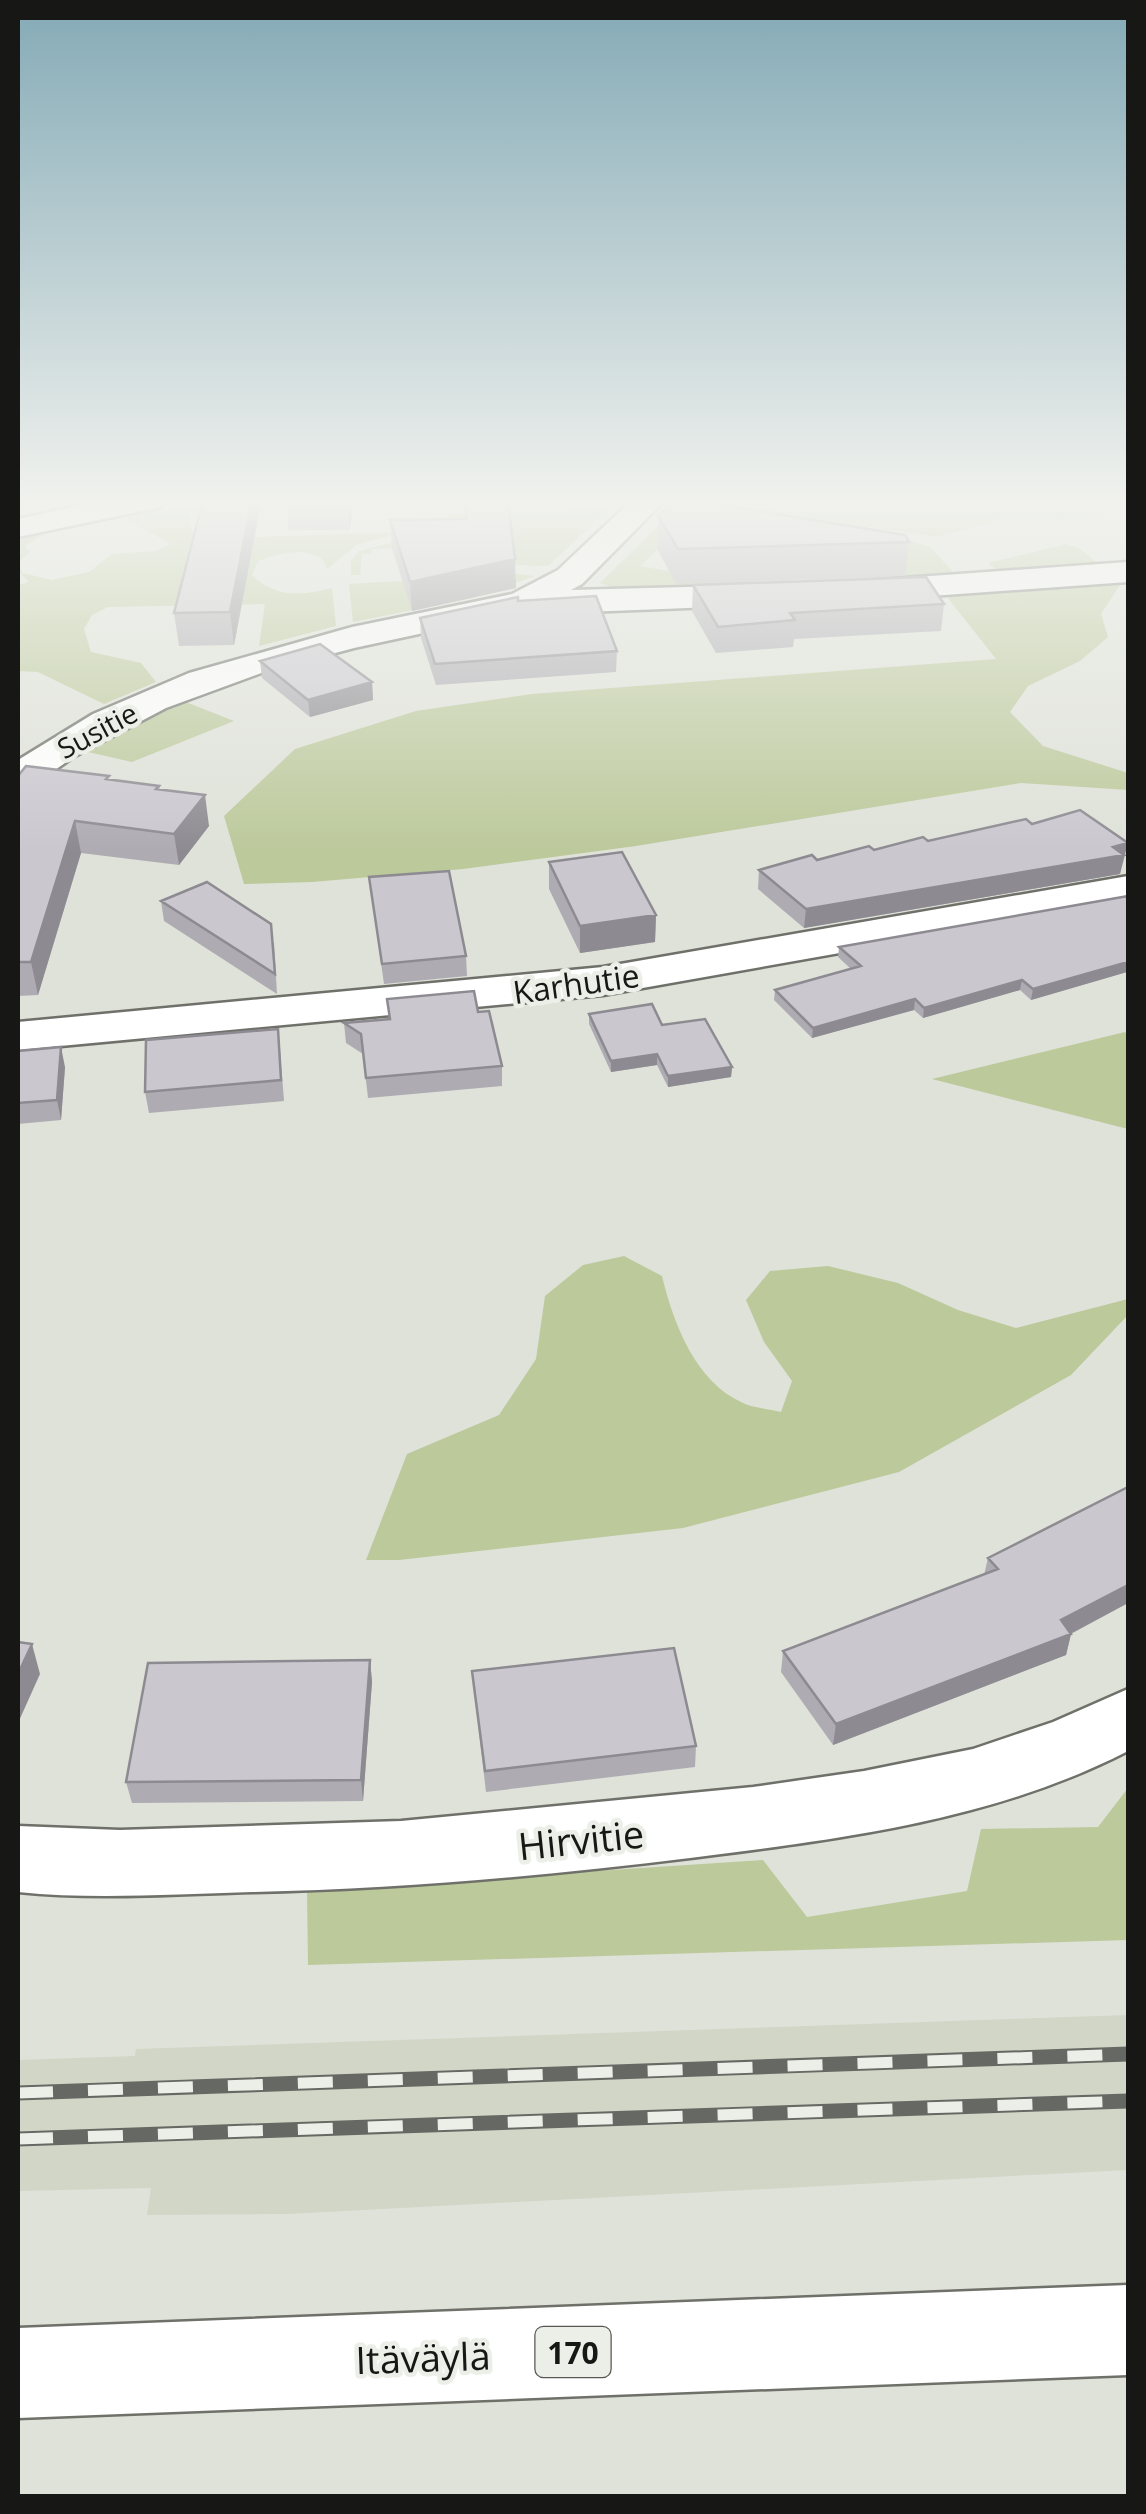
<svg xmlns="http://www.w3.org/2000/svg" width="1146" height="2514" viewBox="0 0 1146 2514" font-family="'Open Sans',sans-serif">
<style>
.built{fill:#d2d6c7}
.green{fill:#bcc99b}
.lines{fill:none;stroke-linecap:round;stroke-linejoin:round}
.minor-casing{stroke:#6e7069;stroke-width:5}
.highway-casing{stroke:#6e7069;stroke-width:5}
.minor{fill:#fff;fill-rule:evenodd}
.highway{fill:#fff;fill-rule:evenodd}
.rail-casing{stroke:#666863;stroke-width:15}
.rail{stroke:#ecefe7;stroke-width:11;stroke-dasharray:35;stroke-linecap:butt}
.wall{fill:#aeabb2}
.shaded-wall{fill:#8d8b91}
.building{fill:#cac7cf;stroke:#8d8b91;stroke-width:2.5}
.labels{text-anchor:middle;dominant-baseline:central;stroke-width:9;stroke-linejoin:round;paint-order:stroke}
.far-street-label{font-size:28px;fill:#171815;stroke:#ecefe7}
.shield{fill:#ecefe7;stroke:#575854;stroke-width:2.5}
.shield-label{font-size:30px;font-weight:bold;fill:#171815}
.street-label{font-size:32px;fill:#171815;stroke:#ecefe7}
.near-street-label{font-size:38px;fill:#171815;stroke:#ecefe7}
</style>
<rect width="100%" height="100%" fill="#dfe2d9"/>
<path class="built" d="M 1128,2015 L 1128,2170 L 288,2214 L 147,2215 L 151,2188 L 18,2191 L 18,2060 L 135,2056 L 136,2049 Z"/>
<path class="green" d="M 684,500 L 1128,500 L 1128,511 L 1059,520 L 1012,516 L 937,537 L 865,526 L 840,529 Z
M 189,506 L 192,531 L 198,539 L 401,532 L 357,545 L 327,569 L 323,560 C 305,546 278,554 258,561 L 252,575 C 275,598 302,596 332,588 L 336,626 L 259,646 L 265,604 L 108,607 L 92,615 L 84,629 L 91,652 L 141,663 L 156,682 L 104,704 L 38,672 L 18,671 L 18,585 L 29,582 L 18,571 L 18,540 L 50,531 L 25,546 L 30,552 L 19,562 L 22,573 L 52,580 L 89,572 L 112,554 L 156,551 L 170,544 L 122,516 Z
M 607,511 L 548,566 L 514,565 L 501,546 L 372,549 L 371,554 L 362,554 L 360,575 L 351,575 L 351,561 L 359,551 L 402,540 L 420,525 L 453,513 Z
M 656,528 L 676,532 L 640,566 L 698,576 L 782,556 L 793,584 L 621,591 L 600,583 Z
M 898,536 L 930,547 L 956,575 L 808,583 L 802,570 Z
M 1066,544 L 1079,548 L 1098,564 L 998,571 L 988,563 Z
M 518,574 L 535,576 L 473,598 L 353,622 L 349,584 Z
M 1124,579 L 1101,614 L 1108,637 L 1080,661 L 1028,686 L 1010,712 L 1043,746 L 1128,773 L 1128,790 L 1021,783 L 636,846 L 463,869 L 312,882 L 244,884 L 224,816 L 295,749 L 416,711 L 532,694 L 996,659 L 944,593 Z
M 173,697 L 234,721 L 132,762 L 79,750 Z
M 1125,1032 L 1128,1037 L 1128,1129 L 932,1079 Z
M 624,1256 L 662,1276 C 673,1322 695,1382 743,1403 C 754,1408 769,1409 781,1412 L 792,1381 L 764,1342 L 746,1300 L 770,1271 L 828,1266 L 898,1283 L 958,1310 L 1016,1328 L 1128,1299 L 1128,1315 L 1071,1375 L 899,1472 L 683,1528 L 399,1560 L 366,1560 L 407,1454 L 499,1415 L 536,1359 L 545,1296 L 583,1265 Z
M 1128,1788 L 1128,1940 L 308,1965 L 307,1890 L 763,1860 L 807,1917 L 967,1891 L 981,1829 L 1098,1827 Z"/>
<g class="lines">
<g class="minor-casing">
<path id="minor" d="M 105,500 L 165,500 L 161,507 L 18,537 L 18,519 Z
M 632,500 L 665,500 L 582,584 L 571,590 L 765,585 L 777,588 L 782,595 L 777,602 L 765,605 L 507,615 L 354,648 L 264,672 L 166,708 L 75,756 L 32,786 L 18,790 L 18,760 L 93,714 L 189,673 L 352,627 L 512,594 L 558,570 Z
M 1128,562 L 1128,582 L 861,601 L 849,598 L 844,591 L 849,584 L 861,581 Z
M 1128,876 L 1128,902 L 603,995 L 18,1050 L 18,1022 L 603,967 Z
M 1128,1689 L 1128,1751 C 992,1821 840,1839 690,1858 C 544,1876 399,1889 252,1892 C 174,1894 95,1900 18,1892 L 18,1826 L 120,1830 L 401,1821 L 753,1787 L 864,1771 L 973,1749 L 1053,1722 Z"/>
</g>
<g class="highway-casing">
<path id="highway" d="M 1128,2285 L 1128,2375 L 18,2418 L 18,2328 Z"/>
</g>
<use href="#minor" class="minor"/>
<use href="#highway" class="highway"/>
<g class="rail-casing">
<path id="rail" d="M 18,2093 L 1128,2054
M 18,2139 L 1128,2101"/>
</g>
<use href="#rail" class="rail"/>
</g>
<path class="wall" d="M 203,500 L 259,500 L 260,508 L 234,645 L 179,646 L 174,613 Z
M 353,500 L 350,530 L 289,530 L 286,501 Z
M 466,500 L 570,500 L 570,504 L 509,506 L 516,588 L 412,611 L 392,548 L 390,520 L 466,519 Z
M 658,516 L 909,542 L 905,576 L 676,584 L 657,549 Z
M 693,585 L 944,604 L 941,631 L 794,639 L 793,647 L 716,653 L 692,611 Z
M 518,601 L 617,651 L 616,672 L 436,685 L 421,638 L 420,618 Z
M 260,661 L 372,682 L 373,700 L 310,717 L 262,678 Z
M 18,776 L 109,779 L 159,786 L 160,790 L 209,826 L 179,865 L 81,853 L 38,995 L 18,996 Z
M 1032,824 L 1124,862 L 1122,862 L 1120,874 L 804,928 L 758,889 L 759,870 Z
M 549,862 L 656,915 L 655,942 L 580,953 L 549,889 Z
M 369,877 L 466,956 L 467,976 L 384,984 Z
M 1128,896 L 1128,973 L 1127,972 L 1031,1000 L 1020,990 L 923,1018 L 914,1010 L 812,1038 L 774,1000 L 775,990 L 851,969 L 838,957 L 839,947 Z
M 161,901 L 274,943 L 277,994 L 164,921 Z
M 387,999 L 478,1012 L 502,1066 L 502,1086 L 368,1098 L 363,1054 L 346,1043 L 344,1023 L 389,1019 Z
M 589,1014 L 662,1025 L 732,1067 L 731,1077 L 668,1087 L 657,1065 L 611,1072 L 589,1024 Z
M 280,1049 L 284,1101 L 149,1113 L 145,1092 Z
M 18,1051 L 65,1067 L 61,1120 L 18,1124 Z
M 1128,1487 L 1128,1603 L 1071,1634 L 1066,1655 L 833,1745 L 781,1672 L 783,1651 L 984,1575 L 988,1558 Z
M 370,1660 L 372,1682 L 363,1801 L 132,1803 L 126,1782 Z
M 472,1671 L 696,1746 L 695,1767 L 486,1792 Z"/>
<path class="shaded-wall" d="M 252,500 L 259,500 L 260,508 L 234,645 L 230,612 Z
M 347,500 L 353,500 L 350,530 Z
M 515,559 L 516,588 L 412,611 L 410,582 Z
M 372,682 L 373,700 L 310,717 L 308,700 Z
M 205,795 L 209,826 L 179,865 L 174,834 Z
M 75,821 L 81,853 L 38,995 L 31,962 Z
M 1128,843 L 1120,874 L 804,928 L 806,909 Z
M 656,915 L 655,942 L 580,953 L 580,926 Z
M 1128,962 L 1127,972 L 1031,1000 L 1033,989 Z
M 1022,980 L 1020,990 L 923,1018 L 924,1008 Z
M 915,999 L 914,1010 L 812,1038 L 813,1028 Z
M 61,1047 L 65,1067 L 61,1120 L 57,1100 Z
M 657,1054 L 657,1065 L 611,1072 L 611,1061 Z
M 732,1067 L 731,1077 L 668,1087 L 668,1076 Z
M 1128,1585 L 1128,1603 L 1068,1635 L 1071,1634 L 1066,1655 L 833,1745 L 836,1724 L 1061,1620 Z
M 32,1644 L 40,1674 L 18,1723 L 18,1674 Z
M 370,1660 L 372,1682 L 363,1801 L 361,1780 Z"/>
<path class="building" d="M 203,500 L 252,500 L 230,612 L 174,613 Z
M 466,500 L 508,500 L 515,559 L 410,582 L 390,520 L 466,519 Z
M 675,500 L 689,500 L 905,535 L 909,542 L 678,549 L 658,516 Z
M 926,577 L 944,604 L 790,613 L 795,620 L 718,627 L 693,585 Z
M 596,596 L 617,651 L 435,664 L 420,618 L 518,597 L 518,601 Z
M 320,644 L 372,682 L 308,700 L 260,661 Z
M 26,766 L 109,776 L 106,779 L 159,786 L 156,789 L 205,795 L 174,834 L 75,821 L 31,962 L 18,962 L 18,776 Z
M 1080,810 L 1128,843 L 1113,847 L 1124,855 L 806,909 L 759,870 L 812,855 L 817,860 L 869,846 L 874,850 L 923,837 L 928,841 L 1026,819 L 1032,824 Z
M 622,852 L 656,915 L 580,926 L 549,862 Z
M 449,871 L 466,956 L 382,964 L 369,877 Z
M 207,882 L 271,924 L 275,974 L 161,901 Z
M 1128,896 L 1128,962 L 1033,989 L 1022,980 L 924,1008 L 915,999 L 813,1028 L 775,990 L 861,966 L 839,947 Z
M 474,991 L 478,1012 L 489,1011 L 502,1066 L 366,1078 L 361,1034 L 344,1023 L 390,1019 L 387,999 Z
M 652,1004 L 662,1025 L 705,1019 L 732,1067 L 668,1076 L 657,1054 L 611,1061 L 589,1014 Z
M 278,1029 L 281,1080 L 145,1092 L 146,1040 Z
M 61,1047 L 57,1100 L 18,1103 L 18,1051 Z
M 1128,1487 L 1128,1585 L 1061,1620 L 1071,1634 L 836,1724 L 783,1651 L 998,1569 L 988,1558 Z
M 18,1642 L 32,1644 L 18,1674 Z
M 674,1648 L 696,1746 L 485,1771 L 472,1671 Z
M 370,1660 L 361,1780 L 126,1782 L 148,1663 Z"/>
<linearGradient id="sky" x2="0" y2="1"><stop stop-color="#84aab6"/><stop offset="0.59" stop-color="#f1f2ee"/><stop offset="1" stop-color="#f1f2ee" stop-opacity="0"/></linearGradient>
<rect width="1146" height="852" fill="url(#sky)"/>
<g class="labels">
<g class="far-street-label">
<text transform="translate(97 730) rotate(-28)">Susitie</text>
</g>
<rect class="shield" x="535.5" y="2327" width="75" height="50" rx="8"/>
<g class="shield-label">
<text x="573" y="2352">170</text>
</g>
<g class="street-label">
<text transform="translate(576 983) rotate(-8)">Karhutie</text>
</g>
<g class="near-street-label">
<text transform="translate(581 1839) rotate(-6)">Hirvitie</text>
<text transform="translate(423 2357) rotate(-2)">Itäväylä</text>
</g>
</g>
<rect width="1146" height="2514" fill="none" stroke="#171815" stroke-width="40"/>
</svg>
